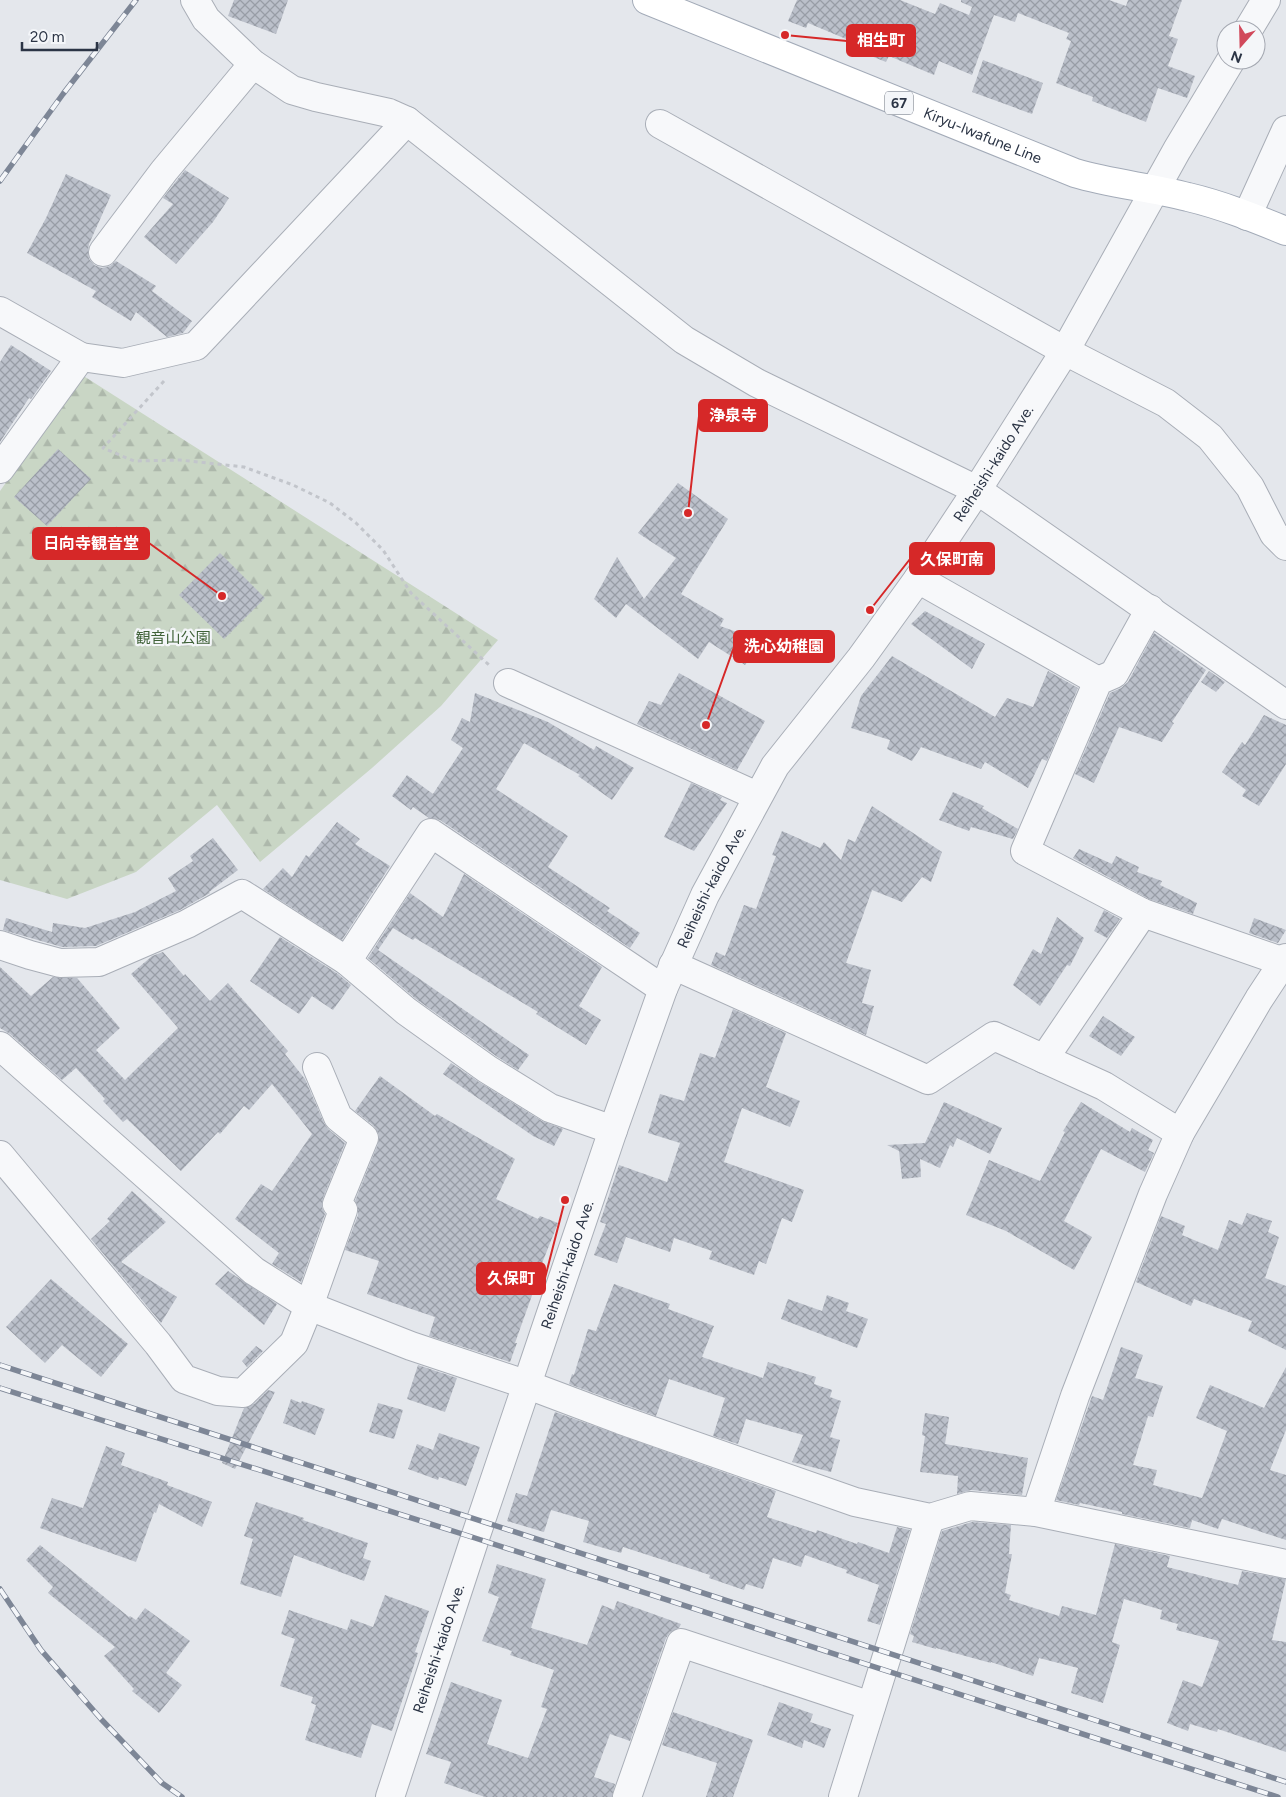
<svg xmlns="http://www.w3.org/2000/svg" width="1286" height="1797" viewBox="0 0 1286 1797" font-family="Figtree,'Noto Sans JP',sans-serif">
<style>
.forest{fill:url(#forest-firs)}
.building{fill:url(#building-cross-hatch)}
.lines{fill:none;stroke-linecap:round;stroke-linejoin:round}
.minor-casing{stroke:#a9aeb7;stroke-width:30}
.major-casing{stroke:#a3abb8;stroke-width:30}
.path{stroke:#c2c5cb;stroke-width:3;stroke-dasharray:4 4;stroke-linecap:butt}
.minor{stroke:#f7f8fa;stroke-width:28}
.major{stroke:#fff;stroke-width:28}
.rail-casing{stroke:#7d8696;stroke-width:5.5}
.rail{stroke:#f4f6f9;stroke-width:4;stroke-dasharray:11;stroke-linecap:butt}
.labels{text-anchor:middle;dominant-baseline:central;stroke-width:4.5;stroke-linejoin:round;paint-order:stroke}
.shield{fill:#f4f6f9;stroke:#676e7b;stroke-width:1}
.shield-label{font-size:14px;font-weight:bold;fill:#2b3445}
.street-label{font-size:15px;fill:#2b3445;stroke:#f4f6f9}
.park-label{font-size:15px;fill:#3f6138;stroke:#f4f6f9}
.leader{fill:none;stroke:#d62828;stroke-width:2}
.callout-dot{fill:#d62828;stroke:#f4f6f9;stroke-width:2}
.callout{fill:#d62828;stroke:#d62828;stroke-width:2}
.callout-label{font-size:16px;text-anchor:middle;font-weight:bold;fill:#fff}
</style>
<defs>
<pattern id="forest-firs" width="22" height="20" patternUnits="userSpaceOnUse" patternTransform="scale(1.25)"><rect width="22" height="20" fill="#c9d6c5"/><path d="M5 1l3.5 6h-7zM16 11l3.5 6h-7z" fill="#adb8ab"/></pattern>
<pattern id="building-cross-hatch" width="8" height="8" patternUnits="userSpaceOnUse" patternTransform="scale(1.25)"><rect width="8" height="8" fill="#bbc0ca"/><path d="M0 0l8 8M0 8l8-8" fill="none" stroke="#989da6"/></pattern>
</defs>
<rect width="100%" height="100%" fill="#e4e7ec"/>
<path class="forest" d="M 82,375 L 498,640 L 441,706 L 372,768 L 260,862 L 217,805 L 136,872 L 67,899 L 0,880 L 0,491 Z"/>
<path class="building" d="M 234,0 L 288,0 L 276,34 L 228,16 Z
M 797,0 L 900,0 L 935,14 L 940,3 L 969,15 L 972,7 L 961,2 L 961,0 L 1109,0 L 1126,6 L 1128,0 L 1182,0 L 1169,36 L 1178,39 L 1168,66 L 1195,76 L 1187,98 L 1158,88 L 1146,122 L 1092,101 L 1093,97 L 1056,83 L 1071,41 L 1066,39 L 1069,33 L 1018,13 L 1015,22 L 994,15 L 972,75 L 939,61 L 934,75 L 889,56 L 886,62 L 856,50 L 858,44 L 808,23 L 806,28 L 788,21 Z
M 983,60 L 1043,83 L 1032,114 L 972,92 Z
M 185,170 L 229,198 L 213,222 L 176,264 L 144,237 L 173,204 L 163,198 Z
M 66,174 L 111,195 L 89,244 L 88,251 L 89,259 L 94,265 L 102,268 L 110,266 L 116,261 L 156,286 L 152,291 L 192,321 L 183,333 L 167,337 L 136,312 L 131,321 L 92,297 L 96,291 L 27,253 L 46,218 Z
M 11,345 L 51,371 L 31,399 L 29,398 L 0,442 L 0,362 Z
M 58,449 L 91,479 L 47,526 L 14,497 Z
M 678,483 L 728,519 L 681,594 L 724,619 L 720,626 L 762,641 L 745,665 L 709,642 L 698,659 L 626,604 L 616,618 L 594,599 L 617,557 L 644,599 L 676,558 L 638,533 Z
M 220,553 L 265,598 L 224,639 L 179,595 Z
M 925,611 L 985,644 L 972,669 L 911,624 Z
M 1154,633 L 1206,670 L 1172,722 L 1174,723 L 1162,742 L 1119,727 L 1094,783 L 1075,774 L 1110,693 L 1121,688 L 1128,682 Z
M 892,656 L 995,717 L 1007,698 L 1033,707 L 1048,671 L 1078,688 L 1047,761 L 1042,759 L 1028,788 L 985,762 L 981,769 L 921,747 L 912,761 L 887,749 L 890,740 L 851,728 L 861,696 Z
M 1209,671 L 1225,682 L 1216,692 L 1201,682 Z
M 679,673 L 765,721 L 737,770 L 637,724 L 649,701 L 661,705 Z
M 475,693 L 548,722 L 594,750 L 596,746 L 634,768 L 612,800 L 578,776 L 580,775 L 524,743 L 496,789 L 568,836 L 548,867 L 610,908 L 607,911 L 640,933 L 630,948 L 440,820 L 429,818 L 413,807 L 411,810 L 392,796 L 407,775 L 433,794 L 463,748 L 451,740 L 462,718 L 470,722 Z
M 1264,715 L 1286,725 L 1286,764 L 1259,806 L 1242,796 L 1246,790 L 1222,772 L 1242,742 L 1245,745 Z
M 691,783 L 722,797 L 720,800 L 727,803 L 694,851 L 664,837 Z
M 953,792 L 984,806 L 982,808 L 1018,829 L 1013,839 L 971,827 L 969,831 L 939,820 Z
M 872,806 L 942,852 L 931,882 L 922,877 L 902,902 L 872,890 L 846,963 L 871,970 L 862,1003 L 874,1006 L 866,1035 L 711,965 L 716,952 L 725,956 L 744,905 L 756,909 L 776,856 L 772,855 L 782,831 L 820,848 L 824,842 L 841,860 L 848,839 L 855,842 Z
M 337,822 L 360,839 L 355,844 L 390,866 L 342,940 L 263,889 L 283,868 L 292,877 L 306,855 L 309,857 Z
M 213,838 L 238,870 L 209,892 L 210,893 L 180,910 L 96,946 L 62,947 L 3,930 L 6,918 L 52,932 L 53,923 L 85,928 L 135,912 L 176,891 L 168,878 L 193,861 L 190,856 Z
M 1079,849 L 1112,864 L 1116,856 L 1139,867 L 1137,872 L 1162,881 L 1160,885 L 1197,903 L 1193,914 L 1149,899 L 1073,858 Z
M 464,874 L 602,967 L 579,1006 L 601,1020 L 586,1045 L 536,1014 L 538,1012 L 415,938 L 413,940 L 393,928 L 378,950 L 529,1055 L 518,1070 L 496,1056 L 416,999 L 368,958 L 410,893 L 443,917 Z
M 1104,910 L 1120,919 L 1107,938 L 1094,931 Z
M 1057,917 L 1084,938 L 1070,966 L 1067,965 L 1040,1006 L 1013,985 L 1033,949 L 1041,954 Z
M 1254,918 L 1286,930 L 1278,943 L 1249,933 Z
M 280,937 L 338,974 L 351,985 L 333,1010 L 312,996 L 299,1014 L 250,981 Z
M 163,952 L 184,976 L 185,974 L 210,1001 L 228,983 L 288,1051 L 285,1054 L 305,1079 L 324,1123 L 328,1129 L 345,1143 L 323,1198 L 322,1207 L 325,1214 L 301,1282 L 272,1264 L 279,1253 L 235,1219 L 261,1184 L 272,1191 L 312,1134 L 272,1084 L 249,1110 L 244,1106 L 220,1134 L 218,1132 L 181,1171 L 127,1119 L 123,1122 L 103,1101 L 105,1099 L 76,1068 L 62,1080 L 10,1034 L 0,1028 L 0,967 L 31,996 L 53,977 L 77,978 L 120,1028 L 96,1050 L 125,1080 L 178,1028 L 131,974 L 152,956 Z
M 733,1009 L 786,1033 L 766,1087 L 800,1101 L 790,1127 L 742,1108 L 724,1162 L 804,1190 L 792,1222 L 782,1218 L 766,1264 L 759,1261 L 754,1275 L 709,1259 L 712,1251 L 674,1238 L 670,1252 L 626,1237 L 617,1263 L 594,1255 L 606,1224 L 600,1222 L 619,1165 L 667,1182 L 680,1143 L 648,1133 L 660,1094 L 684,1101 L 700,1053 L 715,1058 Z
M 1103,1016 L 1135,1037 L 1121,1056 L 1089,1036 Z
M 451,1063 L 479,1082 L 542,1121 L 563,1129 L 554,1146 L 533,1136 L 443,1074 Z
M 380,1076 L 435,1116 L 437,1114 L 515,1159 L 496,1199 L 538,1219 L 540,1216 L 558,1223 L 533,1286 L 535,1287 L 515,1343 L 517,1343 L 510,1362 L 429,1336 L 435,1317 L 367,1294 L 379,1261 L 345,1250 L 358,1215 L 358,1207 L 355,1201 L 378,1144 L 379,1135 L 374,1126 L 355,1111 Z
M 944,1102 L 1002,1128 L 990,1154 L 957,1138 L 953,1147 L 950,1145 L 940,1168 L 920,1159 L 921,1177 L 902,1179 L 899,1151 L 887,1145 L 925,1143 Z
M 1081,1102 L 1130,1132 L 1132,1128 L 1153,1140 L 1148,1150 L 1154,1153 L 1145,1172 L 1101,1149 L 1064,1221 L 1092,1237 L 1074,1270 L 1006,1231 L 966,1215 L 989,1160 L 1040,1181 L 1065,1132 L 1063,1131 Z
M 132,1191 L 166,1222 L 121,1262 L 177,1297 L 161,1323 L 91,1239 L 110,1221 L 107,1219 Z
M 1247,1213 L 1272,1221 L 1268,1232 L 1279,1237 L 1265,1278 L 1286,1286 L 1286,1350 L 1248,1331 L 1252,1321 L 1194,1299 L 1191,1306 L 1136,1282 L 1161,1216 L 1185,1226 L 1182,1235 L 1218,1250 L 1229,1220 L 1242,1225 Z
M 228,1271 L 277,1304 L 264,1325 L 215,1284 Z
M 51,1279 L 128,1344 L 101,1377 L 62,1345 L 45,1363 L 6,1327 Z
M 614,1284 L 670,1304 L 668,1309 L 714,1326 L 702,1357 L 763,1378 L 768,1362 L 816,1377 L 814,1384 L 832,1390 L 830,1397 L 841,1401 L 830,1437 L 840,1440 L 831,1472 L 792,1462 L 803,1435 L 746,1419 L 738,1444 L 713,1436 L 725,1398 L 669,1379 L 656,1416 L 569,1384 L 572,1374 L 574,1375 L 588,1329 L 596,1331 Z
M 827,1295 L 849,1303 L 846,1311 L 868,1319 L 857,1348 L 781,1319 L 788,1299 L 822,1311 Z
M 256,1346 L 263,1351 L 247,1367 L 242,1361 Z
M 1121,1347 L 1143,1355 L 1135,1378 L 1163,1386 L 1153,1417 L 1148,1416 L 1133,1465 L 1157,1470 L 1153,1485 L 1202,1498 L 1227,1431 L 1196,1418 L 1210,1385 L 1264,1408 L 1286,1367 L 1286,1430 L 1270,1470 L 1286,1475 L 1286,1540 L 1222,1519 L 1218,1529 L 1192,1520 L 1190,1528 L 1122,1514 L 1122,1512 L 1080,1503 L 1079,1505 L 1056,1500 L 1092,1396 L 1103,1400 Z
M 418,1365 L 457,1378 L 445,1412 L 407,1399 Z
M 268,1390 L 275,1392 L 235,1469 L 222,1463 L 244,1408 L 254,1404 Z
M 291,1399 L 301,1403 L 302,1401 L 325,1409 L 315,1435 L 283,1423 Z
M 378,1403 L 403,1410 L 394,1439 L 369,1432 Z
M 555,1412 L 776,1491 L 767,1517 L 816,1533 L 817,1530 L 857,1544 L 858,1542 L 889,1553 L 897,1527 L 910,1530 L 880,1625 L 867,1621 L 879,1585 L 846,1573 L 847,1570 L 805,1555 L 801,1567 L 773,1558 L 763,1589 L 746,1584 L 744,1590 L 709,1578 L 710,1575 L 623,1547 L 621,1553 L 583,1542 L 589,1521 L 551,1510 L 544,1532 L 507,1521 L 516,1493 L 527,1496 Z
M 925,1413 L 949,1417 L 945,1444 L 1028,1458 L 1022,1495 L 971,1490 L 957,1494 L 958,1476 L 920,1472 L 925,1436 L 922,1435 Z
M 439,1433 L 480,1447 L 466,1486 L 439,1477 L 438,1480 L 408,1469 L 417,1444 L 433,1450 Z
M 106,1446 L 125,1453 L 121,1465 L 168,1482 L 167,1485 L 212,1502 L 202,1527 L 159,1504 L 156,1513 L 154,1512 L 136,1562 L 40,1528 L 52,1498 L 83,1508 Z
M 256,1502 L 304,1518 L 303,1520 L 368,1543 L 363,1558 L 371,1561 L 364,1581 L 294,1555 L 281,1597 L 240,1584 L 253,1539 L 244,1536 Z
M 972,1522 L 1011,1525 L 1009,1554 L 1012,1554 L 1005,1593 L 1011,1595 L 1009,1600 L 1059,1616 L 1062,1606 L 1096,1615 L 1115,1544 L 1170,1556 L 1167,1567 L 1238,1585 L 1242,1571 L 1286,1579 L 1272,1640 L 1286,1642 L 1286,1752 L 1218,1729 L 1217,1732 L 1190,1724 L 1188,1731 L 1167,1723 L 1183,1680 L 1202,1687 L 1219,1641 L 1176,1630 L 1178,1624 L 1160,1619 L 1162,1610 L 1124,1599 L 1112,1642 L 1120,1645 L 1103,1703 L 1071,1693 L 1078,1668 L 1039,1658 L 1033,1676 L 991,1662 L 991,1663 L 936,1648 L 936,1649 L 912,1642 L 914,1636 L 910,1634 L 942,1531 Z
M 40,1545 L 129,1617 L 130,1616 L 136,1620 L 145,1608 L 190,1641 L 166,1673 L 182,1685 L 159,1713 L 132,1691 L 134,1689 L 104,1656 L 115,1647 L 48,1593 L 53,1587 L 26,1560 Z
M 497,1564 L 546,1579 L 531,1628 L 587,1645 L 602,1605 L 614,1610 L 617,1601 L 681,1624 L 679,1628 L 670,1632 L 666,1638 L 630,1741 L 610,1734 L 594,1777 L 615,1784 L 612,1797 L 485,1797 L 444,1783 L 451,1762 L 426,1754 L 451,1682 L 502,1700 L 487,1744 L 528,1758 L 547,1709 L 541,1707 L 554,1670 L 510,1655 L 512,1651 L 482,1641 L 499,1597 L 488,1593 Z
M 385,1595 L 429,1611 L 415,1652 L 418,1653 L 392,1731 L 372,1724 L 361,1758 L 305,1740 L 316,1705 L 311,1703 L 313,1697 L 280,1686 L 295,1639 L 281,1634 L 289,1610 L 347,1630 L 351,1619 L 373,1627 Z
M 779,1702 L 813,1714 L 810,1722 L 831,1729 L 824,1748 L 804,1740 L 802,1748 L 767,1735 Z
M 673,1712 L 753,1740 L 733,1797 L 706,1797 L 717,1763 L 662,1745 Z"/>
<g class="lines">
<g class="minor-casing">
<g id="minor">
<path d="M 195,0 L 206,19 L 253,64 L 292,90 L 316,97 L 389,113 L 407,121 L 684,340 L 757,383 L 977,490 L 1286,705"/>
<path d="M 1248,30 L 1266,0"/>
<path d="M 660,124 L 1065,351 L 1166,403 L 1210,437 L 1250,487 L 1274,534 L 1286,546"/>
<path d="M 1247,216 L 1286,130"/>
<path d="M 103,252 L 164,171 L 253,64"/>
<path d="M 0,311 L 81,357"/>
<path d="M 0,469 L 81,357 L 123,363 L 196,346 L 407,121"/>
<path d="M 918,579 L 1098,681"/>
<path d="M 1150,609 L 1114,674 L 1098,681 L 1025,851 L 1143,913 L 1284,962"/>
<path d="M 508,683 L 757,796"/>
<path d="M 0,945 L 30,955 L 60,963 L 99,962 L 187,924 L 242,894 L 347,961 L 406,1011 L 487,1069 L 550,1108 L 613,1130"/>
<path d="M 347,961 L 431,833 L 663,989"/>
<path d="M 673,965 L 928,1080 L 994,1036 L 1104,1086 L 1180,1133"/>
<path d="M 0,1046 L 254,1271 L 309,1306 L 411,1346 L 528,1385 L 621,1420 L 855,1502 L 930,1518 L 970,1506 L 1036,1512 L 1286,1564"/>
<path d="M 1044,1059 L 1143,913"/>
<path d="M 0,1155 L 158,1344 L 184,1379 L 218,1391 L 243,1393 L 294,1343 L 309,1306 L 343,1210 L 337,1204 L 364,1138 L 338,1117 L 317,1067"/>
<path d="M 1036,1512 L 1075,1396 L 1153,1194 L 1180,1133 L 1259,999 L 1286,958"/>
<path id="s1" d="M 390,1797 L 475,1538 L 613,1130 L 663,989 L 705,895 L 775,766 L 861,658 L 918,579 L 977,490 L 1065,351 L 1177,150 L 1231,60"/>
<path d="M 627,1797 L 681,1643 L 871,1706"/>
<path d="M 843,1797 L 930,1518"/>
</g>
</g>
<g class="major-casing">
<g id="major">
<path id="s2" d="M 647,0 L 1075,173 C 1112,184 1150,187 1188,197 C 1222,205 1254,218 1286,231"/>
</g>
</g>
<path class="path" d="M 164,381 L 103,448 L 134,461 L 180,460 L 244,467 L 293,485 L 330,503 L 356,523 L 383,550 L 411,593 L 489,665"/>
<use href="#minor" class="minor"/>
<use href="#major" class="major"/>
<g class="rail-casing">
<path id="rail" d="M 0,181 L 63,94 L 136,0
M 0,1365 L 1286,1782
M 0,1388 L 475,1538 L 1278,1797
M 0,1589 L 41,1650 L 101,1719 L 162,1783 L 182,1797"/>
</g>
<use href="#rail" class="rail"/>
</g>
<g class="labels">
<rect class="shield" x="885" y="91.5" width="28" height="23" rx="4"/>
<g class="shield-label">
<text x="899" y="103">67</text>
</g>
<g class="street-label">
<text stroke="none"><textPath href="#s2" startOffset="362">Kiryu-Iwafune Line</textPath></text>
<text stroke="none"><textPath href="#s1" startOffset="1476">Reiheishi-kaido Ave.</textPath></text>
<text stroke="none"><textPath href="#s1" startOffset="966">Reiheishi-kaido Ave.</textPath></text>
<text stroke="none"><textPath href="#s1" startOffset="561">Reiheishi-kaido Ave.</textPath></text>
<text stroke="none"><textPath href="#s1" startOffset="156">Reiheishi-kaido Ave.</textPath></text>
</g>
<g class="park-label">
<text x="173" y="638">観音山公園</text>
</g>
</g>
<path class="leader" d="M785 35L847 41M688 513L699 416M222 596L149 543M870 610L910 559M706 725L734 647M565 1200L545 1278"/>
<g class="callout-dot">
<circle cx="785" cy="35" r="5"/>
<circle cx="688" cy="513" r="5"/>
<circle cx="222" cy="596" r="5"/>
<circle cx="870" cy="610" r="5"/>
<circle cx="706" cy="725" r="5"/>
<circle cx="565" cy="1200" r="5"/>
</g>
<g class="callout">
<rect x="847" y="25" width="68" height="31" rx="5"/>
<rect x="699" y="400" width="68" height="31" rx="5"/>
<rect x="33" y="528" width="116" height="31" rx="5"/>
<rect x="910" y="543" width="84" height="31" rx="5"/>
<rect x="734" y="631" width="100" height="31" rx="5"/>
<rect x="477" y="1263" width="68" height="31" rx="5"/>
</g>
<g class="callout-label">
<text x="881" y="46">相生町</text>
<text x="733" y="421">浄泉寺</text>
<text x="91" y="549">日向寺観音堂</text>
<text x="952" y="565">久保町南</text>
<text x="784" y="652">洗心幼稚園</text>
<text x="511" y="1284">久保町</text>
</g>
<g transform="translate(1241 45) rotate(200)"><circle r="24" fill="#f4f6f9" stroke="#a4a8b1"/>
<path d="M0-4L9 19L0 12L-9 19Z" fill="#d1495b"/>
<text y="-8" font-size="14" font-weight="bold" text-anchor="middle" fill="#2b3445">N</text>
</g>
<path d="M22 42v8h75v-8" fill="none" stroke="#2b3445" stroke-width="2.5"/>
<text x="30" y="42" font-size="15" fill="#2b3445" stroke="#f4f6f9" stroke-width="4" paint-order="stroke">20 m</text>
</svg>
